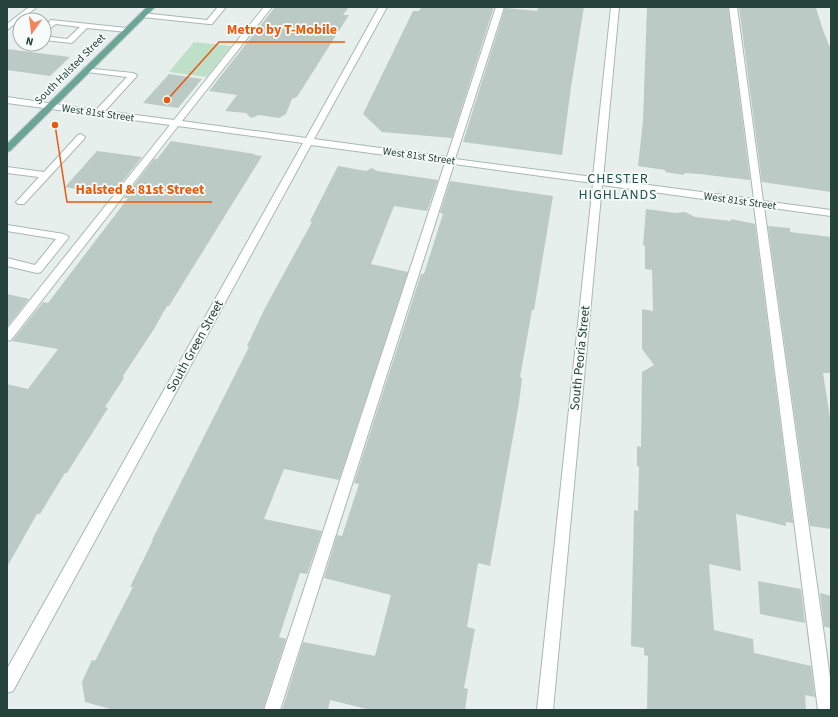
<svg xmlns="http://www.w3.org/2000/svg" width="838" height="717" viewBox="0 0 838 717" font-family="'Source Sans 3',sans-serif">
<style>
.green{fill:#bfe0c8}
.building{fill:#bbcac4}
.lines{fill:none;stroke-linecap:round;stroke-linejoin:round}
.minor-casing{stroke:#a8b8b2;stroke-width:2}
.major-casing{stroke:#c2cac8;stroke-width:2}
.minor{fill:#fff;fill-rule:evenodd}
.major{fill:#6aa596;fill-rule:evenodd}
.labels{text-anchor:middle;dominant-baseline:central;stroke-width:3.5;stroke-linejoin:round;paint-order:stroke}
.far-street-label{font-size:11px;fill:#24423a;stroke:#f7fbf9}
.street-label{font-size:13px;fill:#24423a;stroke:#f7fbf9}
.neighbourhood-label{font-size:14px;letter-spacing:1px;fill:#1f5548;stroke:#f7fbf9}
.leader{fill:none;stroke:#e8590c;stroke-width:1.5}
.callout-dot{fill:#e8590c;stroke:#f7fbf9;stroke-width:1.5}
.callout-label{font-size:14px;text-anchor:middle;font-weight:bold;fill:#e8590c;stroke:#f7fbf9;stroke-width:3.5;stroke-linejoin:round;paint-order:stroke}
</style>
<rect width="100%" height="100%" fill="#e6efeb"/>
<path class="green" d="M 194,42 L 231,46 L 207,77 L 169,72 Z"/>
<path class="building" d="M 275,7 L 349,7 L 343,15 L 349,15 L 297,97 L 292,99 L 286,114 L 279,118 L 259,115 L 251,118 L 246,113 L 225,111 L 237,95 L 209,91 Z
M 422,7 L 494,7 L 452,138 L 382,132 L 363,114 L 413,11 L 419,11 Z
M 538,7 L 584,7 L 571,87 L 562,155 L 463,142 L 505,8 L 537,11 Z
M 647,7 L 728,7 L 750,180 L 699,174 L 684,173 L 684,175 L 665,172 L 665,170 L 638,166 L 643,121 Z
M 739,7 L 816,8 L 823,30 L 831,50 L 831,192 L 762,182 Z
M 7,49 L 70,57 L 50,76 L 7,70 Z
M 169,74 L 202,79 L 178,108 L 143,103 Z
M 171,141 L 255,154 L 254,155 L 262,156 L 169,306 L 167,306 L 154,329 L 123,376 L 124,378 L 105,407 L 108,408 L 67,473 L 65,473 L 40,514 L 37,514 L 7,567 L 7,384 L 28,389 L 58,349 L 12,341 L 43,302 L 48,303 L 128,198 L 124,198 L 154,159 L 157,159 Z
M 97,151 L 142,157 L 112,195 L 65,187 Z
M 338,166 L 366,171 L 372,168 L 377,171 L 438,180 L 427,211 L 394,206 L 371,264 L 408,272 L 339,480 L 284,469 L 264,519 L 322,531 L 307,574 L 300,573 L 279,637 L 286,639 L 263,710 L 114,710 L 85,702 L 82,682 L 92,660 L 95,661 L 133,587 L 130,587 L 153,540 L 152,540 L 249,347 L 247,346 L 265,308 L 312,222 L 310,221 Z
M 450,181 L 553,196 L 534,310 L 532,310 L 520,377 L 522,378 L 519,403 L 490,566 L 478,563 L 467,627 L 475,629 L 464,688 L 468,689 L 465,710 L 371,710 L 330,700 L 328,710 L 282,710 L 303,642 L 375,656 L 391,595 L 324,578 L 337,535 L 342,536 L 359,484 L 354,483 L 421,274 L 424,274 L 443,214 L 440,213 Z
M 646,209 L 676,213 L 685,212 L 695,217 L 731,221 L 731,219 L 755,224 L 793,523 L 786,522 L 786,526 L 736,514 L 741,571 L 709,564 L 714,630 L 753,639 L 754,653 L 811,666 L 815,697 L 805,695 L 806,710 L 647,710 L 648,656 L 644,655 L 644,648 L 631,646 L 634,510 L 638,511 L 639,467 L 637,466 L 637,446 L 641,447 L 642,372 L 654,365 L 642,349 L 642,309 L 653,311 L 652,270 L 645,269 L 645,246 L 643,245 Z
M 768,226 L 790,228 L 790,232 L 831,237 L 831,373 L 823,373 L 831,424 L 831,529 L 810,526 Z
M 7,294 L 29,299 L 7,327 Z
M 758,581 L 801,589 L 805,623 L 760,614 Z
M 820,593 L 831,596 L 831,628 L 824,627 Z"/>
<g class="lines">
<g class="minor-casing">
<path id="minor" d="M 29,7 L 37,7 L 7,30 L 7,24 Z
M 218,7 L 226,7 L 212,24 L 209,24 L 142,17 L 138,15 L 142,13 L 207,20 Z
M 264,7 L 272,7 L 182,121 L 306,138 L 379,7 L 387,7 L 314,139 L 447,157 L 496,7 L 504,7 L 455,159 L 593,177 L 611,7 L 619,7 L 603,179 L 754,199 L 729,7 L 737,7 L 763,201 L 831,210 L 831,216 L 764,207 L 831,685 L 831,710 L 818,710 L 754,206 L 602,185 L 553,710 L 537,710 L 593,183 L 454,164 L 280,710 L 264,710 L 445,163 L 311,145 L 13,691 L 7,693 L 7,669 L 303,143 L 178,126 L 11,340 L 7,341 L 7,329 L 170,125 L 7,103 L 7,97 L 96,110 L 127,77 L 87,72 L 83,70 L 84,68 L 133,73 L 137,75 L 136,77 L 105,111 L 174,120 Z
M 51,20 L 127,28 L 131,30 L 127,32 L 87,28 L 72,43 L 44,40 L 44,36 L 67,39 L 80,27 L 56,24 L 44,33 L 44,27 Z
M 81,134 L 85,137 L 84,139 L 24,204 L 18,204 L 16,202 L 18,200 L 39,177 L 7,173 L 7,167 L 44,172 L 78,135 Z
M 7,225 L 64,234 L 69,237 L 41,272 L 37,273 L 7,266 L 7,258 L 35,265 L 56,239 L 7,231 Z"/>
</g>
<g class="major-casing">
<path id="major" d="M 147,7 L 155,7 L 10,151 L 7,152 L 7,144 Z"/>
</g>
<use href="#minor" class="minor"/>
<use href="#major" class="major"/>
</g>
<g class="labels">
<g class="far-street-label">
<text transform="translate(70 69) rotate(-45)">South Halsted Street</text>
<text transform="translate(98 113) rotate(8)">West 81st Street</text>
<text transform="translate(419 156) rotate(8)">West 81st Street</text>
<text transform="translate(740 201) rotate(8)">West 81st Street</text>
</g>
<g class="street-label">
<text transform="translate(195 346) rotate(-61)">South Green Street</text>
<text transform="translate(580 358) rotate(-84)">South Peoria Street</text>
</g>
<g class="neighbourhood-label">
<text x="618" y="179">CHESTER<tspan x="618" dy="16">HIGHLANDS</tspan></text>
</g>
</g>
<path class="leader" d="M167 100L219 42H345M55 125L67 202H212"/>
<g class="callout-dot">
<circle cx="167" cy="100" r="4"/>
<circle cx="55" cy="125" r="4"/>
</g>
<g class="callout-label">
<text x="282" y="34">Metro by T-Mobile</text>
<text x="140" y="194">Halsted &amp; 81st Street</text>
</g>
<rect width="838" height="717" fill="none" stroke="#24423a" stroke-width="16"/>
<g transform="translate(32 32) rotate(194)"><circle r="19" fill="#f7fbf9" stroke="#a3b1ad"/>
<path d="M0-3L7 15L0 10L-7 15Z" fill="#f4845f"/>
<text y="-6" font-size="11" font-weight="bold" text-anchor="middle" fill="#24423a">N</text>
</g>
</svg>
